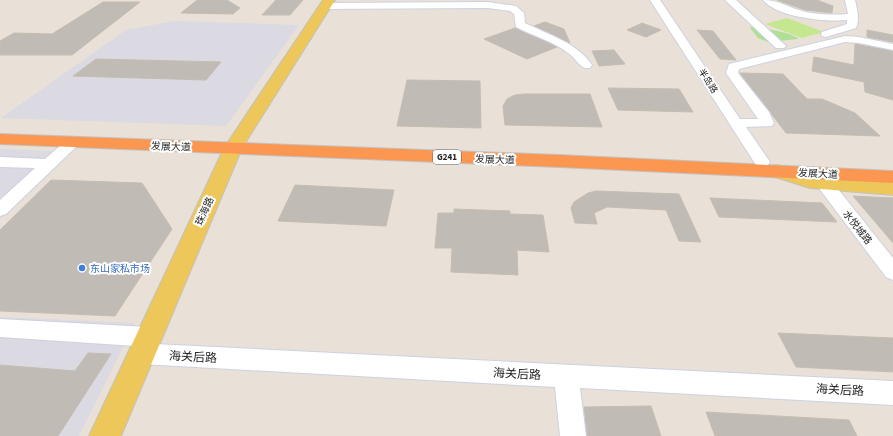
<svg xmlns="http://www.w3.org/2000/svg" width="893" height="436" viewBox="0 0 893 436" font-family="'Source Sans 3','Noto Sans SC',sans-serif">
  <rect width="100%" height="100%" fill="#e9e1d8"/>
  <path fill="#dbd9e1" d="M174,21L299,25L226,126L1,118L126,30Z
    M0,149L70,152L0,219Z
    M0,317L135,323L79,436H0Z"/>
  <path fill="#b0e094" d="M755,25C769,31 786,30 799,39L768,42L758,38L750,28L752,26Z"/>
  <path fill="#c4e790" d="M787,18L824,32L802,38L765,24Z"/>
  <path fill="#c1bbb5" stroke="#c4bdb2" d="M197,0H227L240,8L233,14L181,13Z
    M276,0H303L290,15H262Z
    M777,0H817L833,6L832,13L805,10Z
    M103,2H140L72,55H0V41L14,33L52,34Z
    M545,22L564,29L570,43L534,26Z
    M642,23L661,30L646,37L627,30Z
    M515,28L549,43L557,47L527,59L484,39Z
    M697,30L713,31L736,60L720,59Z
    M867,30L893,35V42L867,37Z
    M855,44L893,51V100L865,92L864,82L812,71L814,57L854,65Z
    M614,50L625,64L599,66L592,51Z
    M96,59L221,62L206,80L73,76Z
    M740,73L783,74L807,99H822L855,113L880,136L786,133Z
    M407,80L480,81L481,128L397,126Z
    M608,88L679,89L693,112L618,110Z
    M525,94H590L602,127L505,125L503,106L507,99L515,95Z
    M51,180L142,183L172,229L115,316L0,311V230Z
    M295,185L394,190L386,226L278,221Z
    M596,191L679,194L701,242L679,241L666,210L607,207L594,213L597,224L575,223L571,208L574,202L588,193Z
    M853,196L893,198V243Z
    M710,198L822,203L837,222L719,217Z
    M454,209L510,211V214L543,215L549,252L517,250L518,275L451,272L452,248H435L438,213H454Z
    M778,333L893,338V372L796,367Z
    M88,353L111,354L58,436H0V365L75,371Z
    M651,406L661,436H587L584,407Z
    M706,412L849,420L857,436H715Z"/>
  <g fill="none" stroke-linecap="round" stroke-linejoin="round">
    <g stroke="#cdd1e0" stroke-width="2">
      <path id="minor" d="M650,0H660L740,119H758L726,73L729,64L845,36L859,37L893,44V50L859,43L845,42L739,69L738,73L769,112L774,123L772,126L746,127L770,162L768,165L762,167L756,165L754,162Z
        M725,0H736L784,44L786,46L784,48H776Z
        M763,0C778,0 785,6 799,10C814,15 832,15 848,14L845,0H855C857,9 860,19 856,28L826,37L822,36L821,34L822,32L847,24V20C826,22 778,18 763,0Z
        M488,2L516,6L524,13L525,23C549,35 576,42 592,65L590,68C580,70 576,58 568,53C553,41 533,36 516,27L514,14L510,11L488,8L325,9L320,6L325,3Z
        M73,138L78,139L80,142L78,145L6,214L0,216V200L35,168L0,167V157L45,159L68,139Z
        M824,178L830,179L893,258V280L886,277L818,187L816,183L818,179Z
        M0,319L148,327L156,330L159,337L155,344L893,381V405L580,388L586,436H560L555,387L141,364L133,361L129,354L133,347L135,346L0,337Z"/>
    </g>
    <g stroke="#c2c2c2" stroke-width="2">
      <path id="major" d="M323,0H335L242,148L121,436H89L224,148Z
        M776,165L812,176L893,181V195L810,188L769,175L766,171L769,167Z"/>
    </g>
    <g stroke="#c2c2c2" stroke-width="2">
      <path id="highway" d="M0,134L559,155L893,171V183L559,167L0,144Z"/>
    </g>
    <use href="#minor" fill="#fff" fill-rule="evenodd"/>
    <use href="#major" fill="#edc759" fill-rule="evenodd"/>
    <use href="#highway" fill="#fb9751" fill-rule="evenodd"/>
  </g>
  <circle fill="#3f7fe0" stroke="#fff" stroke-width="1.5" cx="82" cy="268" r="4"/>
  <g text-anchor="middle" stroke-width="4" stroke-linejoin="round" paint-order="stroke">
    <g font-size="9" fill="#262626" stroke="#fff">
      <text transform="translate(708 81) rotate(57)" y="3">半岛路</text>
    </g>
    <rect fill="#fff" stroke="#676767" stroke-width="1" x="433" y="150" width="28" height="14" rx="3"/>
    <g font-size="9" font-weight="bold" fill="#262626">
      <text x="447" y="160">G241</text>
    </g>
    <g font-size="10" fill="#262626" stroke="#fff">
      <text transform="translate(171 146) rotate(2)" y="4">发展大道</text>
      <text transform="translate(495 159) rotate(2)" y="4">发展大道</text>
      <text transform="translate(818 173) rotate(3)" y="4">发展大道</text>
      <text transform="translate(204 211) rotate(-66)" y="4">珠海路</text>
      <text transform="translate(858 227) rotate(52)" y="4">水悦城路</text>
    </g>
    <g font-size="10" fill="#366cbe" stroke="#fff" text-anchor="start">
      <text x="90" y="272">东山家私市场</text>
    </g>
    <g font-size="12" fill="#262626" stroke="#fff">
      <text transform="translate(193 357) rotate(3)" y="4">海关后路</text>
      <text transform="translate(517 374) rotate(3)" y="4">海关后路</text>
      <text transform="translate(840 390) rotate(3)" y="4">海关后路</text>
    </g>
  </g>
</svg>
